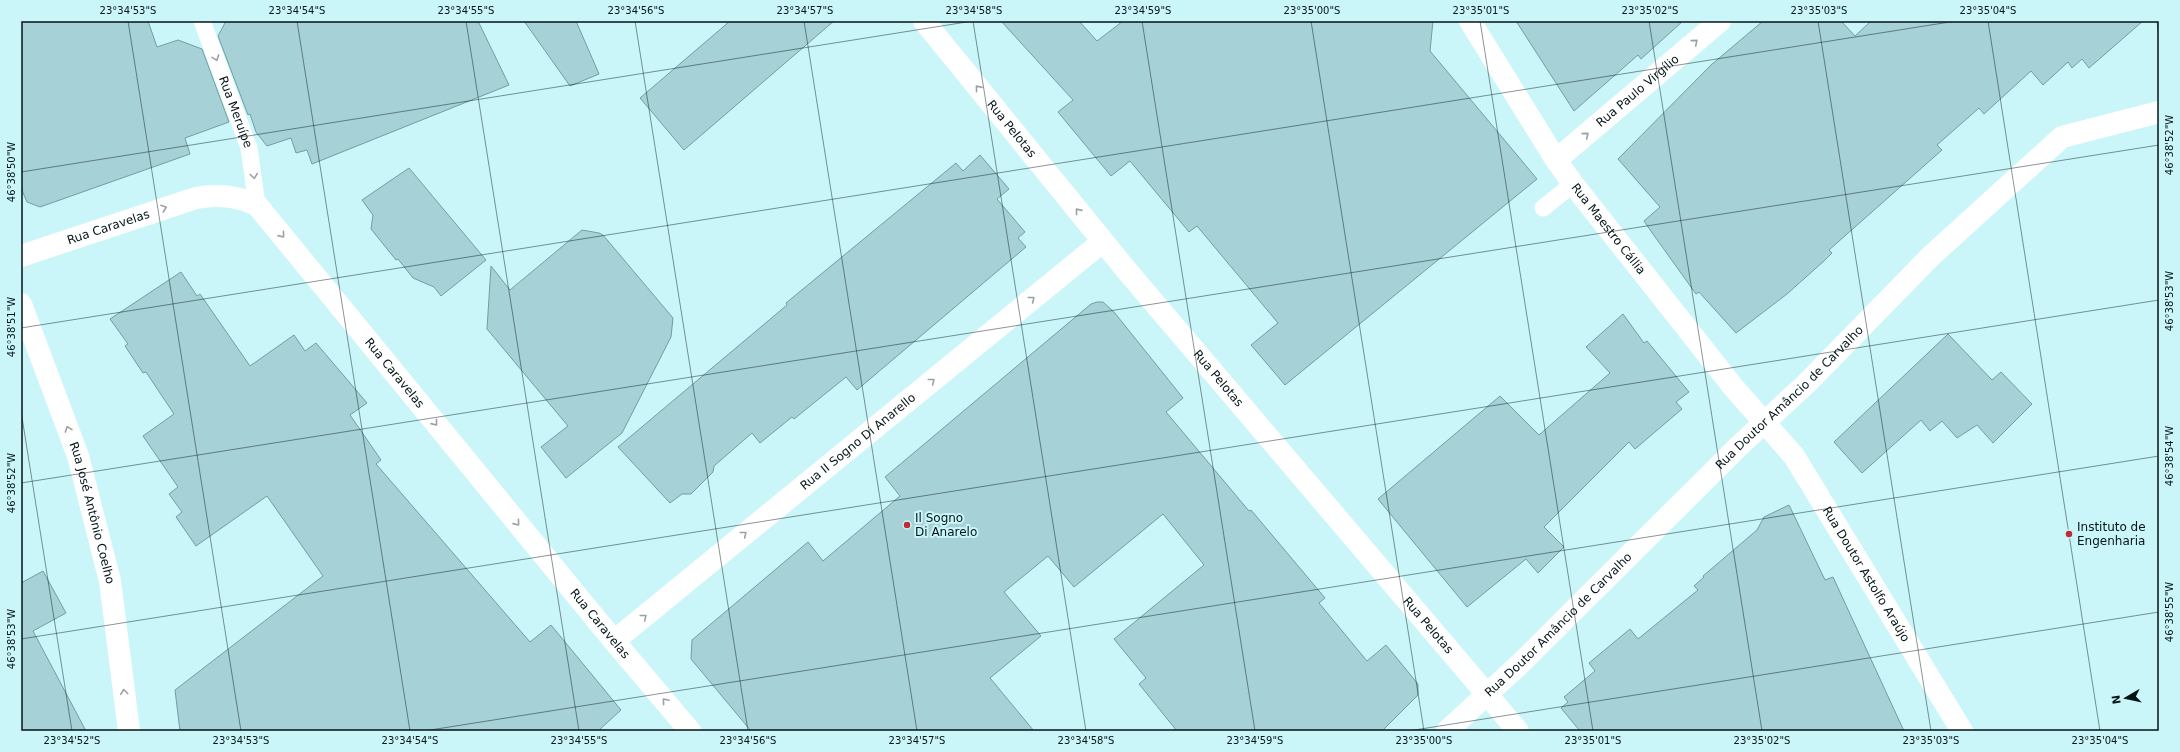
<svg xmlns="http://www.w3.org/2000/svg" width="2180" height="752" viewBox="0 0 2180 752" font-family="'DejaVu Sans',sans-serif">
  <rect width="100%" height="100%" fill="#caf6fa"/>
  <path fill="#a6d1d6" stroke="#739da1" d="M21,21H148L157,47L178,40L202,49L229,122L185,138L190,154L40,207L27,202L21,188Z
    M226,21H478L509,85L312,164L307,150L296,153L291,138L267,146L256,132L250,114L248,115L218,36Z
    M524,21H576L599,74L570,86Z
    M730,21H834L684,150L640,98Z
    M1001,21H1079L1097,41L1123,21H1433L1430,51L1537,179L1285,385L1251,345L1278,323L1197,226L1189,232L1130,161L1111,176L1058,112L1073,100Z
    M1516,21H1683L1641,59L1638,55L1574,111Z
    M1763,21H1841L1855,36L1871,21H2143L2089,68L2082,59L2072,68L2068,62L2043,85L2031,71L1984,114L1979,108L1937,145L1942,150L1829,250L1832,253L1824,261L1787,294L1736,333L1699,292L1696,294L1653,234L1644,221L1660,207L1618,159L1711,65Z
    M980,155L1009,189L997,199L1025,232L1018,238L1026,247L857,390L846,377L794,419L792,417L760,443L752,433L714,466L713,472L691,494H682L670,503L618,447L787,305L786,303L956,163L963,171Z
    M409,168L486,260L441,296L434,287L413,278L398,259L396,260L371,229L373,215L362,200Z
    M582,230L599,233L603,235L673,318L671,337L622,433L566,478L541,447L568,426L487,329L491,266L510,290Z
    M181,272L197,296L200,294L250,366L294,335L305,351L316,343L367,403L350,415L381,460L376,464L530,642L551,625L621,710L598,731H180L175,690L323,576L267,496L196,546L176,517L182,512L169,494L178,487L143,436L174,414L146,372L143,373L125,346L128,344L110,319Z
    M1097,302H1103L1114,312L1183,398L1166,412L1249,511L1251,510L1325,598L1319,603L1367,661L1386,645L1418,684V695L1382,731H1177L1139,684L1146,678L1114,639L1204,565L1163,514L1074,587L1048,556L1004,592L1041,636L990,678L1034,731H751L691,659L692,640L808,542L823,561L900,496L885,477L1091,304Z
    M1623,314L1644,343L1647,341L1689,392L1676,402L1682,409L1635,449L1629,442L1544,527L1564,547L1538,573L1526,559L1467,607L1378,499L1500,396L1539,435L1610,373L1586,347Z
    M1948,334L1992,380L2001,372L2032,404L1993,443L1977,425L1957,438L1942,421L1930,431L1921,420L1862,473L1834,442Z
    M1789,505L1825,580L1833,577L1904,731H1580L1561,708L1568,702L1564,697L1595,671L1589,663L1630,629L1638,639L1698,590L1694,586L1704,577L1703,576L1757,530L1764,517Z
    M43,571L66,613L33,631L86,731H21V583Z"/>
  <g fill="none" stroke-linecap="round" stroke-linejoin="round">
    <g stroke="#fff" stroke-width="17">
      <path id="s1" d="M202,21L249,148L257,205"/>
      <path d="M1543,208L1573,184"/>
    </g>
    <g stroke="#fff" stroke-width="22">
      <path id="s2" d="M924,21L1128,272L1518,731"/>
      <path id="s3" d="M1470,21L1556,160L1573,184L1734,388L1794,456L1962,731"/>
      <path id="s4" d="M1556,160L1720,21"/>
      <path id="s5" d="M21,256L196,198C219,194 236,196 257,205L614,641L690,731"/>
      <path id="s6" d="M21,304L78,456L110,581L129,731"/>
      <path id="s7" d="M614,641L1102,242"/>
    </g>
    <path stroke="#fff" stroke-width="22" id="s8" d="M1447,731L1523,661L1739,446L1808,382L1930,257L2062,137L2159,112"/>
  </g>
  <defs><path id="oneway-chevron" d="M-2-3.5L2.5 0L-2 3.5" fill="none" stroke-width="1.6" stroke-linecap="round" stroke-linejoin="round"/></defs>
  <g stroke="#9ba1a2">
    <use href="#oneway-chevron" transform="translate(1695 42) rotate(-40)"/>
    <use href="#oneway-chevron" transform="translate(216 58) rotate(70)"/>
    <use href="#oneway-chevron" transform="translate(978 88) rotate(-129)"/>
    <use href="#oneway-chevron" transform="translate(1586 135) rotate(-40)"/>
    <use href="#oneway-chevron" transform="translate(254 176) rotate(82)"/>
    <use href="#oneway-chevron" transform="translate(164 208) rotate(-19)"/>
    <use href="#oneway-chevron" transform="translate(1078 211) rotate(-129)"/>
    <use href="#oneway-chevron" transform="translate(282 235) rotate(51)"/>
    <use href="#oneway-chevron" transform="translate(1032 299) rotate(-39)"/>
    <use href="#oneway-chevron" transform="translate(932 381) rotate(-39)"/>
    <use href="#oneway-chevron" transform="translate(435 423) rotate(51)"/>
    <use href="#oneway-chevron" transform="translate(68 429) rotate(-110)"/>
    <use href="#oneway-chevron" transform="translate(517 523) rotate(51)"/>
    <use href="#oneway-chevron" transform="translate(744 534) rotate(-39)"/>
    <use href="#oneway-chevron" transform="translate(644 617) rotate(-39)"/>
    <use href="#oneway-chevron" transform="translate(124 692) rotate(-97)"/>
    <use href="#oneway-chevron" transform="translate(665 701) rotate(-130)"/>
  </g>
  <path fill="none" stroke="#051517" stroke-width="1" stroke-opacity="0.45" d="M128,21L241,731M297,21L410,731M466,21L579,731M635,21L748,731M804,21L917,731M973,21L1086,731M1142,21L1255,731M1311,21L1424,731M1480,21L1593,731M1649,21L1762,731M1818,21L1931,731M1988,21L2100,731M2157,21L2159,37M21,172L973,21M21,328L1956,21M21,411L72,731M21,483L2159,145M21,639L2159,300M424,731L2159,456M1408,731L2159,612"/>
  <g fill="#bd2d33" stroke="#caf6fa" stroke-width="1.5">
    <circle cx="907" cy="525" r="4"/>
    <circle cx="2069" cy="534" r="4"/>
  </g>
  <g text-anchor="middle" stroke-width="4" stroke-linejoin="round" paint-order="stroke">
    <g font-size="12" fill="#051517" stroke="#caf6fa">
      <text dy="4" stroke="none"><textPath href="#s4" startOffset="107">Rua Paulo Virgílio</textPath></text>
      <text dy="4" stroke="none"><textPath href="#s1" startOffset="97">Rua Meruípe</textPath></text>
      <text dy="4" stroke="none"><textPath href="#s2" startOffset="139">Rua Pelotas</textPath></text>
      <text dy="4" stroke="none"><textPath href="#s5" startOffset="92">Rua Caravelas</textPath></text>
      <text dy="4" stroke="none"><textPath href="#s3" startOffset="250">Rua Maestro Cállia</textPath></text>
      <text dy="4" stroke="none"><textPath href="#s5" startOffset="464">Rua Caravelas</textPath></text>
      <text dy="4" stroke="none"><textPath href="#s2" startOffset="463">Rua Pelotas</textPath></text>
      <text dy="4" stroke="none"><textPath href="#s8" startOffset="478">Rua Doutor Amâncio de Carvalho</textPath></text>
      <text dy="4" stroke="none"><textPath href="#s7" startOffset="315">Rua II Sogno Di Anarello</textPath></text>
      <text dy="4" stroke="none"><textPath href="#s6" startOffset="221">Rua José Antônio Coelho</textPath></text>
      <text dy="4" stroke="none"><textPath href="#s3" startOffset="682">Rua Doutor Astolfo Araújo</textPath></text>
      <text dy="4" stroke="none"><textPath href="#s5" startOffset="788">Rua Caravelas</textPath></text>
      <text dy="4" stroke="none"><textPath href="#s2" startOffset="787">Rua Pelotas</textPath></text>
      <text dy="4" stroke="none"><textPath href="#s8" startOffset="154">Rua Doutor Amâncio de Carvalho</textPath></text>
    </g>
    <g font-size="12" fill="#051517" stroke="#caf6fa" text-anchor="start">
      <text x="915" y="522">Il Sogno<tspan x="915" dy="14">Di Anarelo</tspan></text>
      <text x="2077" y="531">Instituto de<tspan x="2077" dy="14">Engenharia</tspan></text>
    </g>
  </g>
  <rect width="2180" height="752" fill="none" stroke="#caf6fa" stroke-width="44"/>
  <g transform="translate(2126 698) rotate(261)" stroke="#caf6fa" stroke-width="3" paint-order="stroke">
  <path d="M0-3L7 15L0 10L-7 15Z" fill="#051517"/>
  <text y="-6" font-size="11" font-weight="bold" text-anchor="middle" fill="#051517">N</text>
  </g>
  <rect x="22" y="22" width="2136" height="708" fill="none" stroke="#051517" stroke-width="1.5"/>
  <g font-size="10" text-anchor="middle" fill="#051517">
    <text x="128" y="14">23°34'53"S</text>
    <text x="297" y="14">23°34'54"S</text>
    <text x="466" y="14">23°34'55"S</text>
    <text x="636" y="14">23°34'56"S</text>
    <text x="805" y="14">23°34'57"S</text>
    <text x="974" y="14">23°34'58"S</text>
    <text x="1143" y="14">23°34'59"S</text>
    <text x="1312" y="14">23°35'00"S</text>
    <text x="1481" y="14">23°35'01"S</text>
    <text x="1650" y="14">23°35'02"S</text>
    <text x="1819" y="14">23°35'03"S</text>
    <text x="1988" y="14">23°35'04"S</text>
    <text transform="translate(2169 145) rotate(-90)" y="4">46°38'52"W</text>
    <text transform="translate(11 172) rotate(-90)" y="4">46°38'50"W</text>
    <text transform="translate(2169 301) rotate(-90)" y="4">46°38'53"W</text>
    <text transform="translate(11 327) rotate(-90)" y="4">46°38'51"W</text>
    <text transform="translate(2169 456) rotate(-90)" y="4">46°38'54"W</text>
    <text transform="translate(11 483) rotate(-90)" y="4">46°38'52"W</text>
    <text transform="translate(2169 612) rotate(-90)" y="4">46°38'55"W</text>
    <text transform="translate(11 639) rotate(-90)" y="4">46°38'53"W</text>
    <text x="72" y="744">23°34'52"S</text>
    <text x="241" y="744">23°34'53"S</text>
    <text x="410" y="744">23°34'54"S</text>
    <text x="579" y="744">23°34'55"S</text>
    <text x="748" y="744">23°34'56"S</text>
    <text x="917" y="744">23°34'57"S</text>
    <text x="1086" y="744">23°34'58"S</text>
    <text x="1255" y="744">23°34'59"S</text>
    <text x="1424" y="744">23°35'00"S</text>
    <text x="1593" y="744">23°35'01"S</text>
    <text x="1762" y="744">23°35'02"S</text>
    <text x="1931" y="744">23°35'03"S</text>
    <text x="2100" y="744">23°35'04"S</text>
  </g>
</svg>
